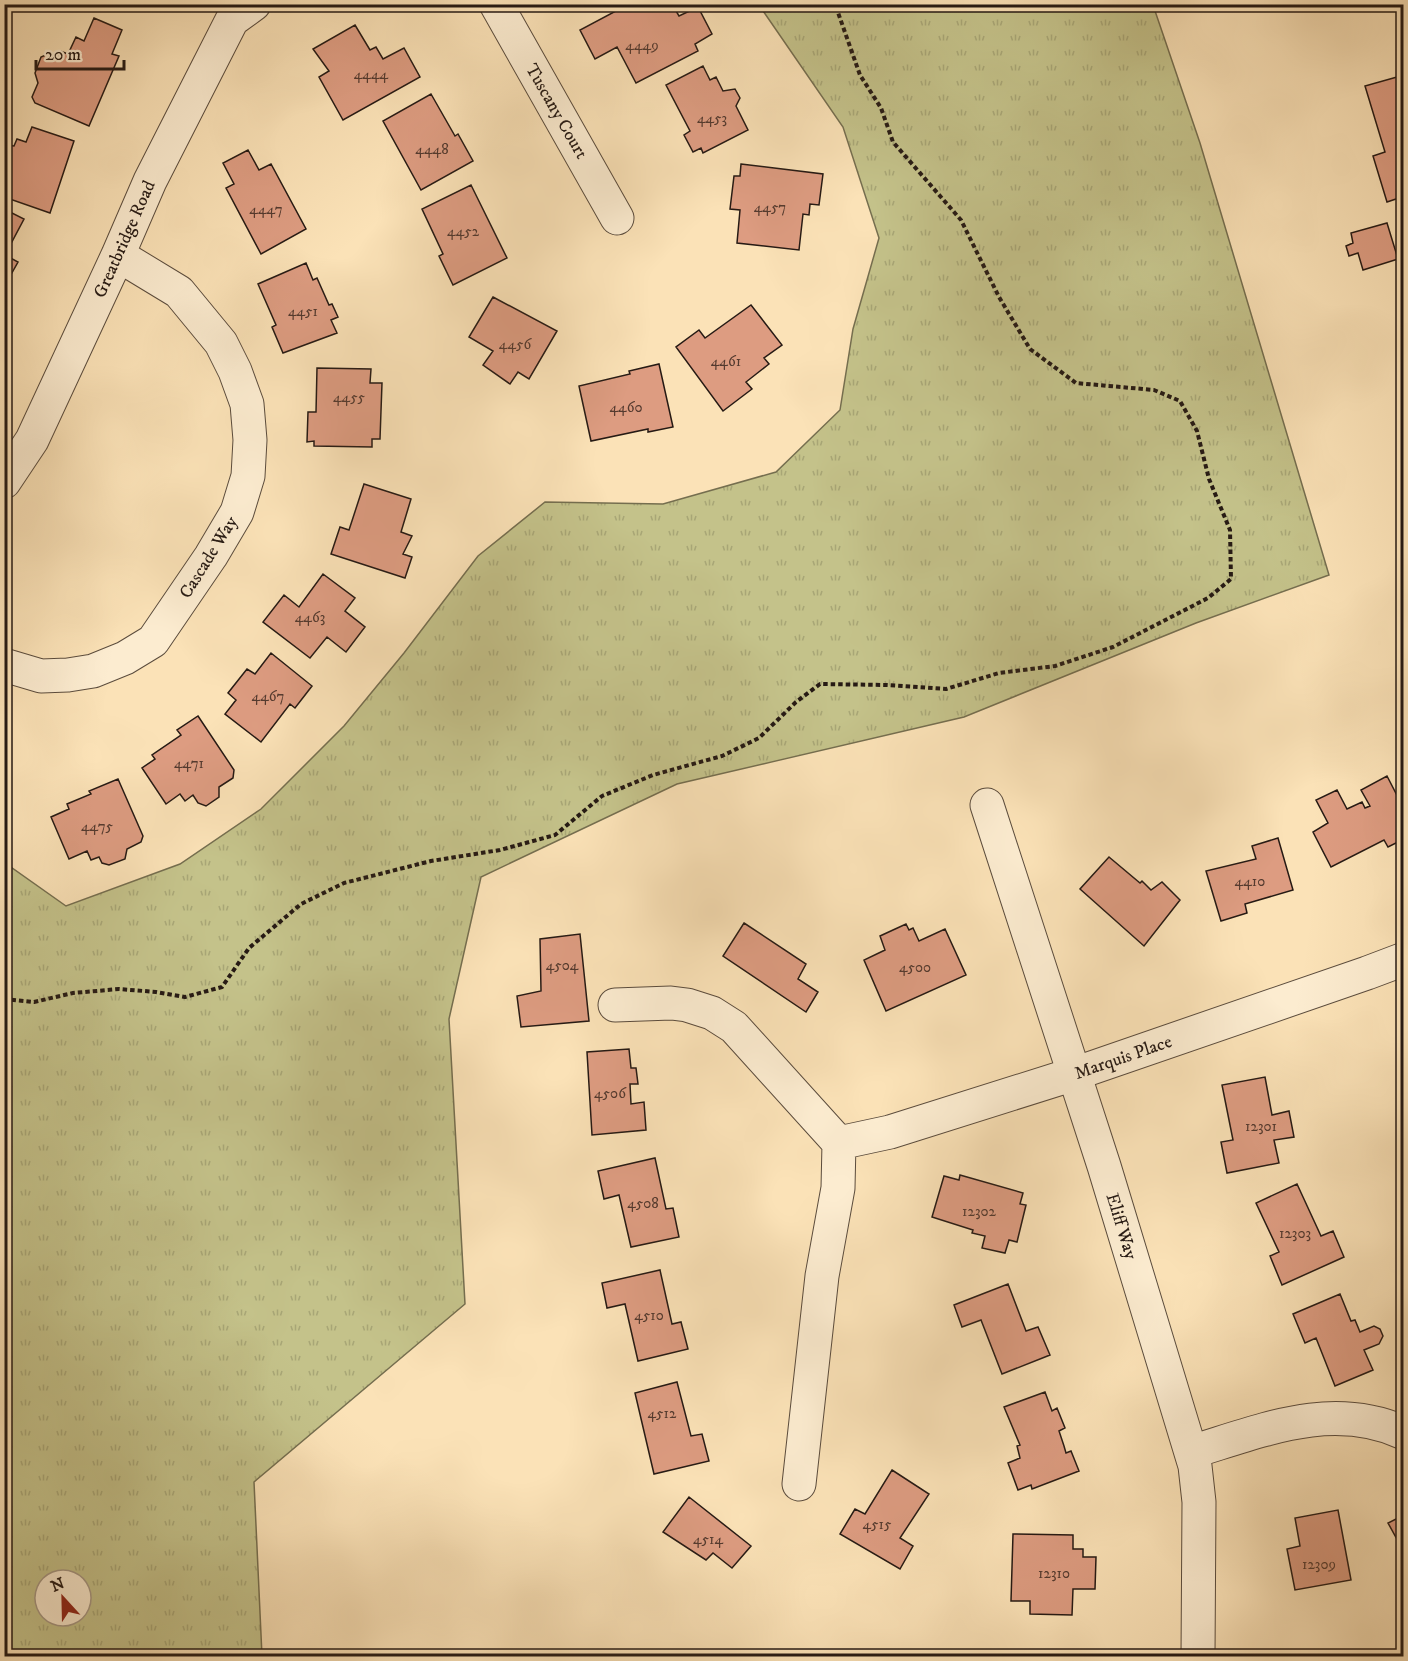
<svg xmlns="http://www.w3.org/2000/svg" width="1408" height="1661" viewBox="0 0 1408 1661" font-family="'IM FELL DW Pica',serif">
  <defs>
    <pattern id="grass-tufts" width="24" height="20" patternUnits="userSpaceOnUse" patternTransform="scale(1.5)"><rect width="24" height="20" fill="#c4c28a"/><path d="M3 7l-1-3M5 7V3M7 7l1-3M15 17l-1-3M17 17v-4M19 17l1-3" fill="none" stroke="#a8a676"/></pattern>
  </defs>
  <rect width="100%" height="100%" fill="#fbe2b7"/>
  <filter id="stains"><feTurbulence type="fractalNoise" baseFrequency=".00333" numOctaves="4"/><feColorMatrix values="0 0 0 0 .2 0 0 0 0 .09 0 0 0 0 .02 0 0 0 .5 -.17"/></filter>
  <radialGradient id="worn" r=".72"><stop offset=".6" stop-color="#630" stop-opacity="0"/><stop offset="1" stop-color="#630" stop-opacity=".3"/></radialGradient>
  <path fill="url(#grass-tufts)" stroke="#756e4f" stroke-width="1.5" fill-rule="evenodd" d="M759,5H1153L1200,143L1329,575L1196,623L964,717L677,784L481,877L449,1019L465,1304L254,1482L262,1656H5V863L66,906L180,864L261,809L344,726L404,653L478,556L545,502L663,504L776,472L840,410L853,329L879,238L843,127ZM45,1580H81V1616H45Z"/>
  <path fill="#dd9c81" stroke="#261a14" stroke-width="1.5" d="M629,4H658L660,8L667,4H672L679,16L698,7L712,34L695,44L698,51L636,83L617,47L595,59L580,30Z
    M94,18L122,30L112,54L119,56L89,126L35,103L32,97L38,83L35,73L41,57L48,54L57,57L60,51L68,54L76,37L84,41Z
    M355,25L370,50L376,47L383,59L404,48L420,77L343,120L319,77L329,71L313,49Z
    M703,66L710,80L716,77L723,91L735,89L740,98L736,106L748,130L703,153L701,148L693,152L684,135L690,131L666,85Z
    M1404,75V210H1403L1399,198L1387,202L1373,156L1385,152L1365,86Z
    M431,94L455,136L458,134L473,161L421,190L383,121Z
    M32,127L74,141L50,213L4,197V145L14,146L17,139L26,142Z
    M248,150L259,170L271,164L306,229L261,254L226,188L234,184L223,163Z
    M741,164L823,174L819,205L810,204L809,215L803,214L799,250L737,243L740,210L730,209L734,176H740Z
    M471,185L507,258L453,285L439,256L443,254L422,209Z
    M4,209L24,219L5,255L18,262L4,287Z
    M1387,223L1398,259L1363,270L1358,253L1349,256L1346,246L1353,243L1351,233Z
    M306,263L313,280L317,278L329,305L332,304L338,317L331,320L337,333L283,353L272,327L276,325L258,284Z
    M493,297L557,331L529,379L518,372L510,384L483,365L493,351L469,337Z
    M751,305L782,345L764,358L769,364L746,382L752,389L723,411L676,347L699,330L705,338Z
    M659,364L673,427L648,432V429L591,441L579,386L630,374L629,371Z
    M317,368L371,369L370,383H382L380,439H372V447L314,446V441L307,442L308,412H316Z
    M364,484L411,499L401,532L412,536L403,554L412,557L405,578L331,554L340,527L349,530Z
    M323,574L355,598L345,611L365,627L346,652L327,637L310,658L263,622L284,595L299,607Z
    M271,653L312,686L295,708L290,704L261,742L225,714L236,700L228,693L247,669L255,674Z
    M198,716L234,770L233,778L219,787V797L206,806L198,803L193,795L185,801L180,794L166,804L142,768L155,759L152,755L181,735L177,730Z
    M1387,776L1404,809V839L1388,847L1384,840L1331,867L1313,832L1328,823L1316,800L1337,790L1347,809L1362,802L1365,808L1370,806L1361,790Z
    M118,779L143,836L141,842L127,849L125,859L109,865L102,863L99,857L91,860L87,851L69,859L51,817L69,809L67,804L91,794L89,791Z
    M1278,838L1293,890L1245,904L1247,913L1221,921L1206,871L1256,859L1252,846Z
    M1109,857L1140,883L1142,881L1151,890L1162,882L1180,900L1144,946L1080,889Z
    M744,923L806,964L798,979L818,992L806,1012L723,956Z
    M906,924L909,930L913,928L919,941L945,929L966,975L886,1011L864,960L885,950L880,936Z
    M580,934L589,1021L521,1027L517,996L541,991L540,939Z
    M629,1049L631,1068H636L638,1084H630L631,1104L644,1102L646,1130L592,1135L587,1052Z
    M1265,1077L1272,1115L1289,1111L1294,1137L1274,1140L1279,1163L1227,1173L1221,1142L1233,1140L1222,1085Z
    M655,1158L666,1209L673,1208L679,1237L631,1247L619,1195L604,1199L598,1171Z
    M960,1175L1023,1193L1020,1204L1026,1205L1017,1242L1009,1240L1005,1253L982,1248L985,1236L972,1233L973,1230L932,1217L944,1176L959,1180Z
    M1297,1184L1321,1236L1333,1231L1344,1257L1282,1285L1270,1256L1279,1252L1256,1203Z
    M660,1270L672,1324L681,1322L688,1349L638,1361L625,1304L607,1308L602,1283Z
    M1008,1284L1026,1331L1038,1327L1050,1355L1002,1374L981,1320L962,1327L954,1305Z
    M1340,1294L1351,1321L1355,1320L1360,1332L1374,1326L1380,1329L1383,1336L1379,1344L1364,1350L1373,1370L1335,1386L1316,1338L1305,1343L1293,1314Z
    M677,1382L691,1436L702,1434L709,1461L654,1474L635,1393Z
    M1045,1392L1052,1411L1057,1408L1065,1428L1059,1431L1064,1446L1066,1453L1071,1451L1079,1471L1032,1489L1031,1485L1018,1490L1008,1463L1020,1458L1017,1446L1020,1445L1004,1407Z
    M892,1470L929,1494L900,1538L913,1546L900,1569L840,1534L855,1509L865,1514Z
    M689,1497L751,1546L732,1568L713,1553L706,1560L663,1532Z
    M1338,1510L1351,1580L1295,1590L1287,1549L1300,1546L1295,1518Z
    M1404,1515V1552L1388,1523Z
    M1013,1534L1073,1535V1549H1083V1557H1096L1095,1589H1073L1072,1615L1030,1614V1601H1011Z"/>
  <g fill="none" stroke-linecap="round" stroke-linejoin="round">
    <g stroke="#5b4c3d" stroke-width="35">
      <path id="minor" d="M496,4L617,218
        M4,482L32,440L118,255L150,181L232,20L254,4
        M4,665L41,676L68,675L93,671L125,658L153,641L211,556L237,512L248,476L250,440L247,404L235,371L221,343L179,292L118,255
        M987,805L1104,1166L1195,1466L1199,1502L1198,1656
        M615,1005L671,1003L687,1005L712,1013L734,1027L839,1143L838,1188L822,1276L799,1484
        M839,1143L890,1132L1074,1074L1367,973L1404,959
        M1191,1452C1261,1431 1332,1400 1404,1433"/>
    </g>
    <path stroke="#261a14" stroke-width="4" stroke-dasharray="4.5 3" stroke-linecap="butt" d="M4,999L34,1002L73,993L119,989L156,992L185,997L222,987L249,948L301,904L344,883L431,861L500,850L555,835L602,796L653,775L722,756L759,738L796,702L820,684L886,685L946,689L999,673L1055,666L1113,647L1208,598L1231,579L1230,530L1209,479L1197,431L1180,401L1154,390L1076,383L1030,349L999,297L961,220L893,142L881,108L860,75L835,4"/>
    <use href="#minor" stroke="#fcecd0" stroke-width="33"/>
  </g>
  <g text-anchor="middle" stroke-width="5" stroke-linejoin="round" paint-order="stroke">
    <g font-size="15" fill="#543a2f">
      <text x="642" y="50">4449</text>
      <text x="371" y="79">4444</text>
      <text x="712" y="123">4453</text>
      <text x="432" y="154">4448</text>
      <text x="770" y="212">4457</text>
      <text x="266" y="214">4447</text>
      <text x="463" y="236">4452</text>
      <text x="303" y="316">4451</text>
      <text x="515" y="349">4456</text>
      <text x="726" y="366">4461</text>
      <text x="349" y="402">4455</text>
      <text x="626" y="412">4460</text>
      <text x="310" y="622">4463</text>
      <text x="268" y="701">4467</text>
      <text x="189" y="768">4471</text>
      <text x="97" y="831">4475</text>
      <text x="1250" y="886">4410</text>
      <text x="562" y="970">4504</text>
      <text x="915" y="972">4500</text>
      <text x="610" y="1098">4506</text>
      <text x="1261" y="1131">12301</text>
      <text x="643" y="1208">4508</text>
      <text x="979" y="1216">12302</text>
      <text x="1295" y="1238">12303</text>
      <text x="649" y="1320">4510</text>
      <text x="662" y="1418">4512</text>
      <text x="877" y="1529">4515</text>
      <text x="708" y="1544">4514</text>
      <text x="1319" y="1569">12309</text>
      <text x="1054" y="1578">12310</text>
    </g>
    <g font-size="18" fill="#261a14" stroke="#fcecd0">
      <text transform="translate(557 111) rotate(60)" y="6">Tuscany Court</text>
      <text transform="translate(124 239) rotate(-66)" y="6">Greatbridge Road</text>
      <text transform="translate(208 557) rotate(-58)" y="6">Cascade Way</text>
      <text transform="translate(1123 1057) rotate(-19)" y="6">Marquis Place</text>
      <text transform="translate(1122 1226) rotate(73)" y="6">Eliff Way</text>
    </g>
  </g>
  <rect width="1408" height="1661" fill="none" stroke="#fbe2b7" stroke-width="24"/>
  <rect x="6" y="6" width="1396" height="1649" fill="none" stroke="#261a14" stroke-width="3"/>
  <rect x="12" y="12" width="1384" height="1637" fill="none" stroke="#261a14" stroke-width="1.5"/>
  <g transform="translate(63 1598) rotate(338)"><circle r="28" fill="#fcecd0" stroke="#a69885" stroke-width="1.5"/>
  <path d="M0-4.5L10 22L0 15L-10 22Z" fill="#8f2418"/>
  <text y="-9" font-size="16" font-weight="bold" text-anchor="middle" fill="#261a14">N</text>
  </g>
  <path d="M36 60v9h88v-9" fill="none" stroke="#261a14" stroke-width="3"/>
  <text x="45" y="60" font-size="18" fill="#261a14" stroke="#fcecd0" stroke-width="4.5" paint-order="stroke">20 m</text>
  <rect width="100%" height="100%" filter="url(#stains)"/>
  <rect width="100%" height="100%" fill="url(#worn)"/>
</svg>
